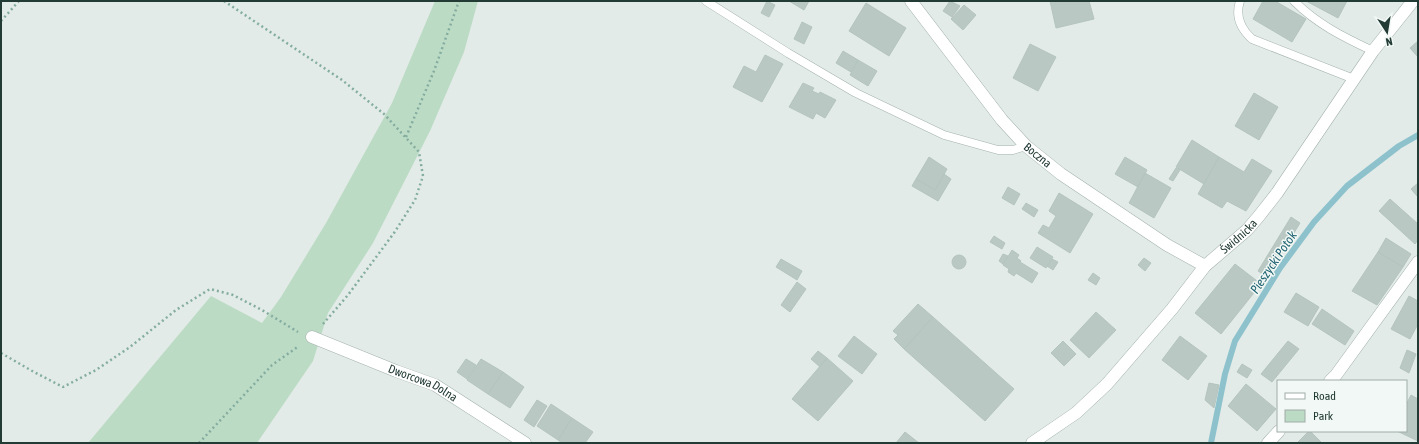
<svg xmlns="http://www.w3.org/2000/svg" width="1419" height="444" viewBox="0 0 1419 444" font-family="'Asap Condensed',sans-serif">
  <rect width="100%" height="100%" fill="#e2ebe7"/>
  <path fill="#bcdbc5" d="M435,1H478L464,52L430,131L373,243L328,313L313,361L257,443H88L211,296L262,323L281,297L326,223L392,103Z"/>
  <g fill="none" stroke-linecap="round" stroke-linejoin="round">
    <path stroke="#8dc2cd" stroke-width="6" d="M1211,443L1225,374L1235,341L1280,268L1314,222L1347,186L1399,146L1418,135"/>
  </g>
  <path fill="#bac8c3" stroke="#b4c4be" d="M767,1L775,5L769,17L761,13Z
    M789,1H809L804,10Z
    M950,1L960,6L952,17L943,11Z
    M1050,1H1089L1094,19L1056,28Z
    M1263,1H1275L1306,19L1292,42L1253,19Z
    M1306,1H1347L1338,18Z
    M866,3L906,28L889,56L849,31Z
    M964,5L976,15L963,30L951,19Z
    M802,22L812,27L804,44L794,39Z
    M1418,41V57L1410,48Z
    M1030,44L1056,57L1038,91L1013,78Z
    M843,51L858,60L851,72L836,63Z
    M765,55L783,64L762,102L733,87L744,66L756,72Z
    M858,60L877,71L868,86L850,75Z
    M803,83L814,88L812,91L819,94L820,92L836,100L825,118L816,113L813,119L789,107Z
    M1254,93L1278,107L1259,140L1235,126Z
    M1192,140L1219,157L1204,184L1176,167Z
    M929,157L947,169L935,190L916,179Z
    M1125,157L1147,170L1138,187L1115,174Z
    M1219,157L1244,172L1252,159L1272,171L1246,211L1227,201L1222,208L1198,194Z
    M1176,168L1180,170L1173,181L1169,179Z
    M1145,173L1171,188L1154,218L1129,203Z
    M944,174L951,179L938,201L912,186L916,179L935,190Z
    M1418,183V197L1411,189Z
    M1008,187L1020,194L1014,205L1002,198Z
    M1059,193L1093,214L1070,253L1038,233L1043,225L1049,228L1056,216L1049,211Z
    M1390,199L1418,224V240L1415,244L1379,211Z
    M1026,203L1038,210L1034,217L1022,209Z
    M1291,217L1300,223L1267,277L1258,271Z
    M994,236L1005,243L1002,249L990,242Z
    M1386,238L1411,254L1403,267L1378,252Z
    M1037,247L1053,257L1046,268L1030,258Z
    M1012,250L1019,255L1017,258L1021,261L1020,262L1038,273L1032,283L1016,273L1014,276L1008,272L1009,269L1003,265Z
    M1378,252L1403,267L1377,305L1352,291Z
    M1003,254L1008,256L1003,264L999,261Z
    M952 262a7 7 0 1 1 14 0a7 7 0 1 1-14 0Z
    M1144,258L1151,263L1145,271L1138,265Z
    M781,259L802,271L797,280L776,267Z
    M1052,259L1058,262L1053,270L1047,266Z
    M1235,264L1261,284L1221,334L1195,313Z
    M1093,273L1100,278L1096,285L1088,280Z
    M797,282L806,289L790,312L781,305Z
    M1296,293L1319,307L1308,326L1284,312Z
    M1409,296L1418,301V324L1410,339L1391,329Z
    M918,304L933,317L904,349L894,339L898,335L893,331Z
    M1322,309L1354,331L1345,345L1312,324Z
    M1096,312L1116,330L1089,358L1070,340Z
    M933,317L1014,389L985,421L904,349Z
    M854,336L877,354L862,374L838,356Z
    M1180,336L1207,356L1188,380L1162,360Z
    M1063,341L1076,354L1064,366L1051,353Z
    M1288,341L1299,349L1272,382L1261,374Z
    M1407,350L1416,354L1409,373L1400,368Z
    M818,351L827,358L820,367L811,359Z
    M827,358L853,381L818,421L792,399Z
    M466,359L476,365L467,379L457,372Z
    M481,359L503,372L488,394L467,380Z
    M1242,364L1252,370L1247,378L1237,372Z
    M503,372L524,387L510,408L488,394Z
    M1209,383L1219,385L1214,408L1205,400Z
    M1246,384L1276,409L1257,431L1228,406Z
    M1411,395L1418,399V441L1397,431H1406V405Z
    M537,400L547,406L534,427L524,420Z
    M551,404L572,418L558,440L537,426Z
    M572,418L593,432L585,443H562L558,440Z
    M1309,431H1310L1322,443H1297Z
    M905,432L919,443H896Z"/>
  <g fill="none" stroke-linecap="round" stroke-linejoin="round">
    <g stroke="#a5b3ae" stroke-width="9">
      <path id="service" d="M706,1L788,53L856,93L944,135L998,150H1013L1026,146
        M1240,1C1235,16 1241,29 1252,39L1354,79
        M1294,1C1317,24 1343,37 1373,51"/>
    </g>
    <g stroke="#a5b3ae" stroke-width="13">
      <g id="minor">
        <path id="s1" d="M312,337L396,371L435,385L525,443"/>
        <path d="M1330,381L1336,375L1418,262"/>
        <path d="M1032,443L1076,413L1107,384L1172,309L1205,266"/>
        <path d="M1268,443L1279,431"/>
      </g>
    </g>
    <g stroke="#a5b3ae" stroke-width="13">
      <g id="tertiary">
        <path id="s2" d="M911,1L1002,120L1026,146L1061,174L1167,245L1205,266L1247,230L1259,216L1277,193L1373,51L1413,1"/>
      </g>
    </g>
    <path stroke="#84ada0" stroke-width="2.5" stroke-dasharray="2 3" stroke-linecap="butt" d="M224,1L342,80L384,114L419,152L423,176L415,200L394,233L348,295L323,324
      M1,21L19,1
      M406,137L434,71L459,1
      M1,353L34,372L63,387L96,370L130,347L176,310L210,289L233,295L262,310L298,332
      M199,443L272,365L299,346"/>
    <use href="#service" stroke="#fff" stroke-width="8"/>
    <use href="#minor" stroke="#fff" stroke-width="12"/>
    <use href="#tertiary" stroke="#fff" stroke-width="12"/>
  </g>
  <g text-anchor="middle" stroke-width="3" stroke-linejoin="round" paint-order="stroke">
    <g font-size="12" fill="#233b35" stroke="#f2f8f5">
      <text dy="4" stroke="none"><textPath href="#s2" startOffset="200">Boczna</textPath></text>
      <text dy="4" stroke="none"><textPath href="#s2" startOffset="446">Świdnicka</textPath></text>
      <text dy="4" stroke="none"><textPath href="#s1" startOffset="120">Dworcowa Dolna</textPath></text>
    </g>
    <g font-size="13" font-style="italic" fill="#216473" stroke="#f2f8f5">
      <text transform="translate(1273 262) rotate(-56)" y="5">Pieszycki Potok</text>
    </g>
  </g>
  <rect width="1419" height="444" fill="none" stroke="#233b35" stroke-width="4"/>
  <rect x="1277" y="380" width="130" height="52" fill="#f2f8f5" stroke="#9faca8"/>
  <rect x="1285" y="393" width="20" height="6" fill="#ffffff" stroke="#9faca8"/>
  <text x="1313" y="400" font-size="12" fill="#233b35">Road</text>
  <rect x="1285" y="410" width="20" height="12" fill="#bcdbc5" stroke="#9faca8"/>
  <text x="1313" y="420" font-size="12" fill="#233b35">Park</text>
  <g transform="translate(1387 32) rotate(168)" stroke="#f2f8f5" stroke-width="3" paint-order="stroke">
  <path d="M0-3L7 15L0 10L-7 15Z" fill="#233b35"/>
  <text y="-6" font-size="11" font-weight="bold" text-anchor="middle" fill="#233b35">N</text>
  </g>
</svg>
